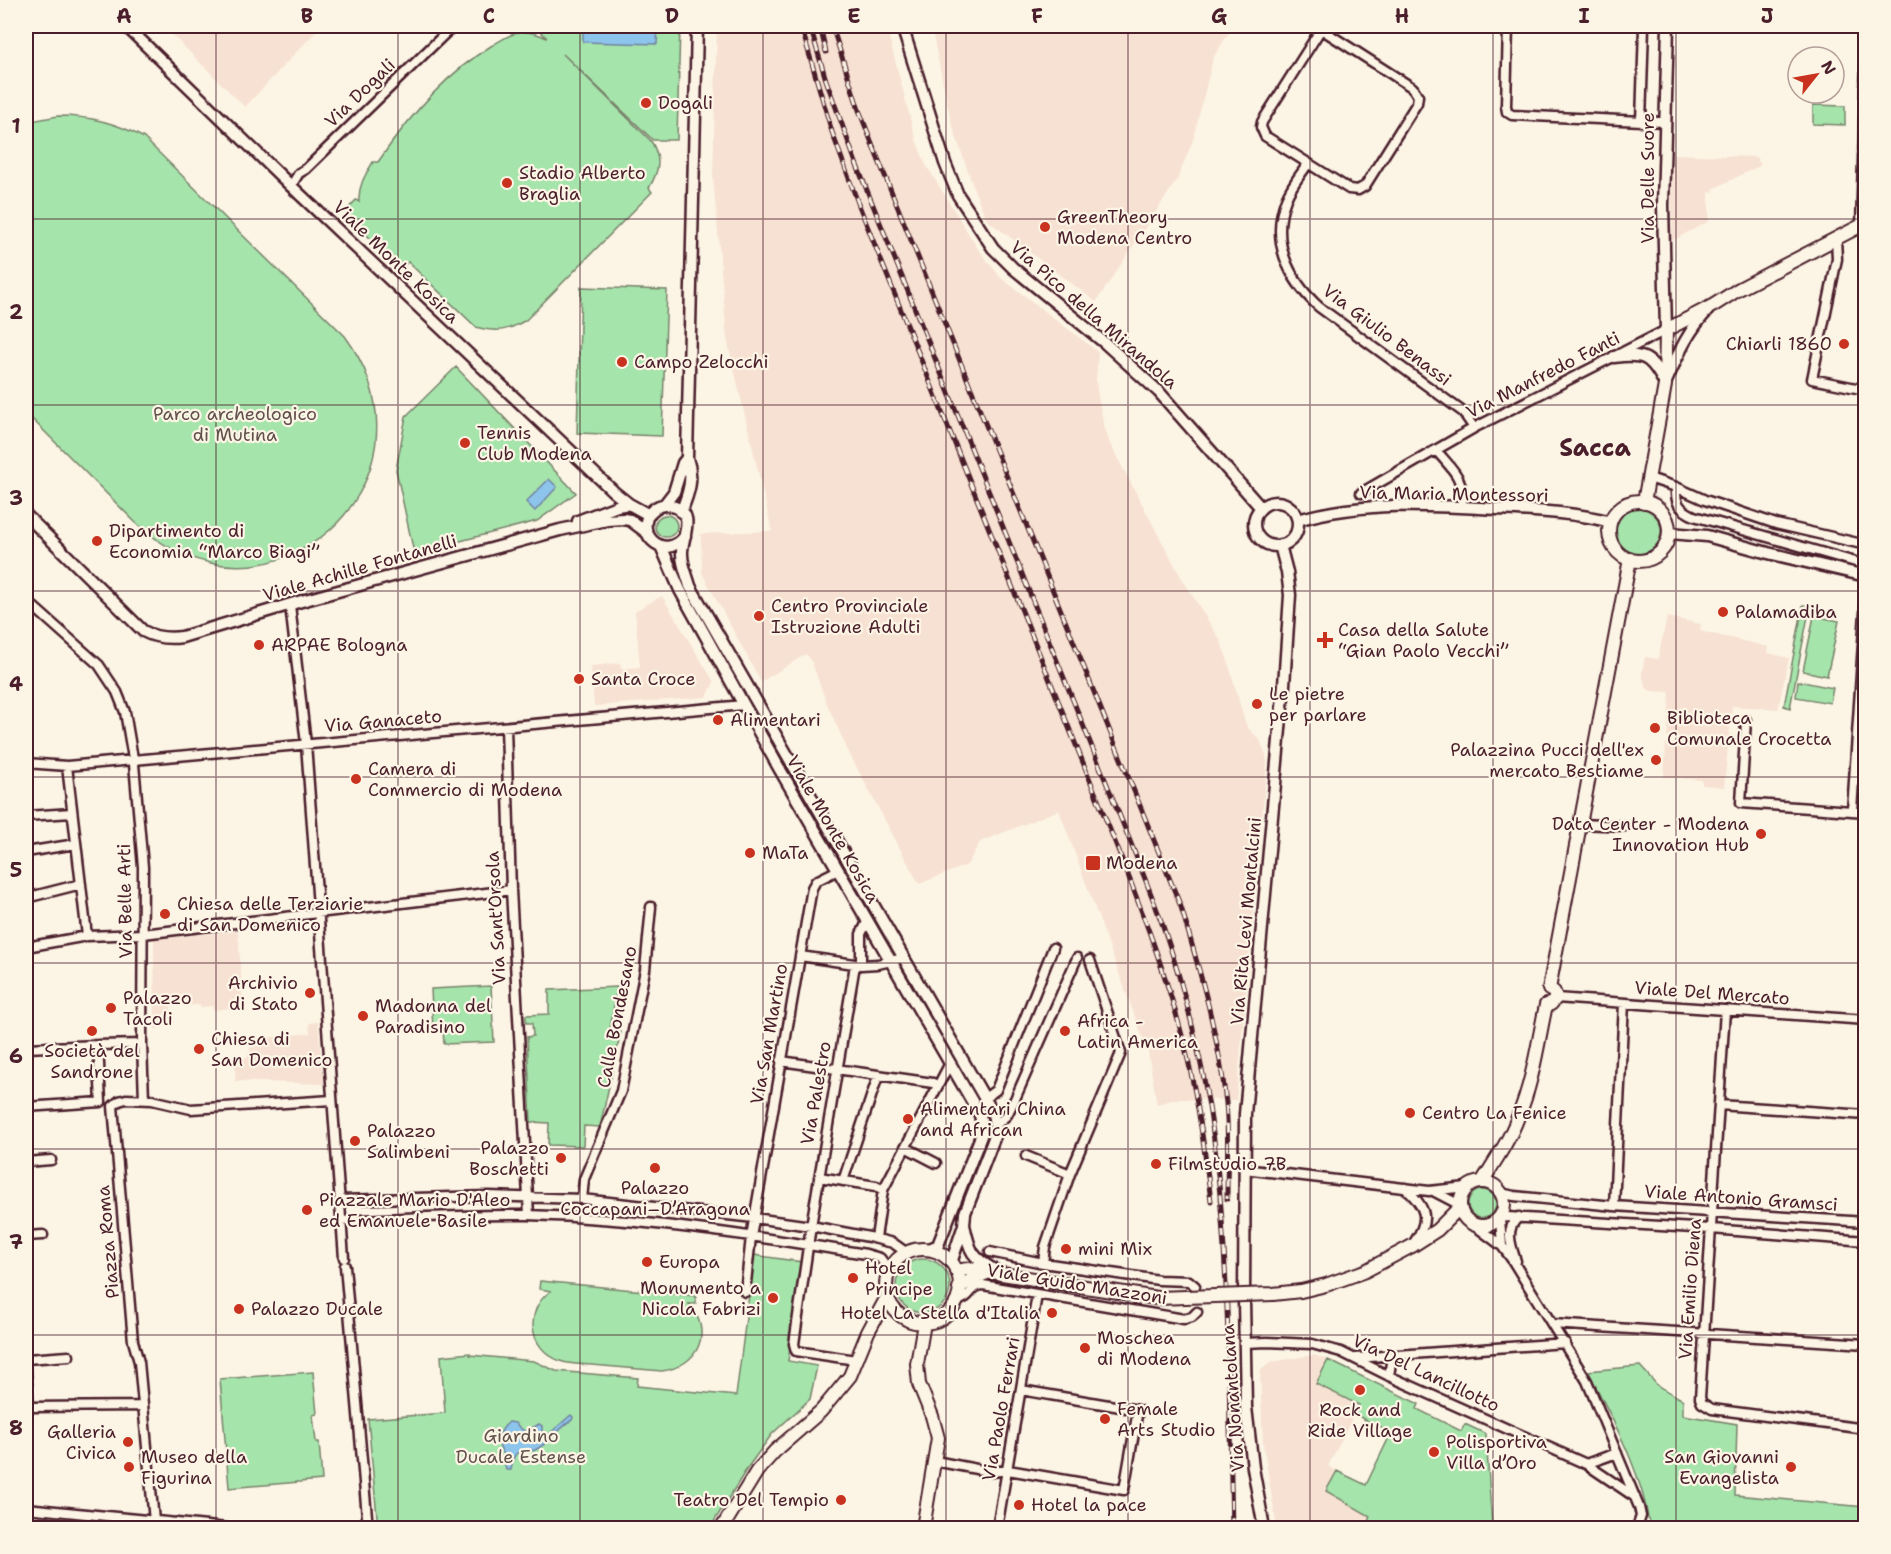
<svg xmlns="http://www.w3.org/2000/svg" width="1891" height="1554" viewBox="0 0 1891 1554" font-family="'Shantell Sans',sans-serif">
  <rect width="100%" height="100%" fill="#fcf5e5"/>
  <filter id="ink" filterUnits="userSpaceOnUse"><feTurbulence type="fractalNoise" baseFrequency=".0167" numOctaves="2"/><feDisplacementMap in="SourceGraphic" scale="12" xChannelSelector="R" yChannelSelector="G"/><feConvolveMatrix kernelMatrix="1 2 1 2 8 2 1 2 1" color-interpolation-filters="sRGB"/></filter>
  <g filter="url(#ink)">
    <path fill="#f7e1d2" d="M163,26H321L245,107Z
      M717,26H886L916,140L926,165L978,249L1001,278L1098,352L1096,381L1098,397L1104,425L1110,444L1181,577L1220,640L1227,658L1245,722L1248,728L1260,740L1266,755L1267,763L1236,1100L1175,1099L1157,1104L1148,1052L1059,810L980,842L967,865L919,884L848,751L827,704L811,660L806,654L761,682L702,573L701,534L772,531L727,339L713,176Z
      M931,26H1233L1213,58L1193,140L1177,180L1096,302L987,220L975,192L951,121Z
      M1672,154L1756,157L1761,165L1713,189L1715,192H1709V221L1672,241Z
      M662,596L714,682L707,697L594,706L591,666L620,663L621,669L640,667L635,611Z
      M1667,617L1701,624L1700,631L1769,647L1768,653L1789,658L1778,709L1732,706L1724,787L1702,785V780L1664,777L1666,743L1677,744V737L1669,736L1667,737L1670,692L1651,691L1646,688L1642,674L1645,657L1658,659Z
      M238,931L243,1007L213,1010V1006L200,1007V1005L171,1006V1013H164V1028L155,1029L154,939Z
      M318,1022L324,1084L235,1081L236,1060L247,1057L250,1051V1047L246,1040L310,1033L309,1023Z
      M1313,1355L1328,1360L1316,1384L1359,1405L1328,1466L1337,1471L1326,1491L1370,1516L1366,1528H1277L1263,1443L1260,1371L1271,1362Z"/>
    <path fill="#a5e4ab" stroke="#78826b" stroke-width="1.5" d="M535,26H680L677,140H653L563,54L651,141C662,159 659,171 649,188L652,192L526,320C507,331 498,333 476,327L408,262L401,268L344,213L356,200L359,202C358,186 365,175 373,162H378C408,118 444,75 491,46C500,41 509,34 520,32C530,31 538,34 547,38Z
      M1813,105L1845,106V125L1813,124Z
      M58,116C89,116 116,122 144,138L345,336C451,482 268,646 135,522L26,413V122Z
      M581,287L667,290L662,436L577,433Z
      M456,367L576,493L537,521L414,553L396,470L406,416Z
      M1615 531a23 23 0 1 1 46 0a23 23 0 1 1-46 0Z
      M655 526a11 11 0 1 1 22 0a11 11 0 1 1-22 0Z
      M1803,605L1810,606L1790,708L1784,706Z
      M1814,616L1839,621L1827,676L1803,671Z
      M1798,681L1833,688L1830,703L1796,697Z
      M491,986L494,1042L444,1044L443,1031H433L431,989Z
      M617,987L610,1030L621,1032L600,1127L584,1126L583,1146L548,1145L549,1123L531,1122L527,1037L533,1036L532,1023H526V1015L549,1014V990Z
      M1468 1204a14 14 0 1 1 28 0a14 14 0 1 1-28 0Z
      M754,1255L802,1262L788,1361L817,1366L810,1399L772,1434L748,1467L710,1528H378L368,1419L445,1413L441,1356L470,1353V1355L534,1361L556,1371L638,1378L637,1386L736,1396Z
      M896 1286a27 27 0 1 1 54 0a27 27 0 1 1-54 0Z
      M540,1281L696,1296V1304H689C714,1333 698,1366 662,1371C639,1369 616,1367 592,1365C582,1364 570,1365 560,1361C545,1355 534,1343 533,1326C533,1311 539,1299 551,1291L539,1289Z
      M1328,1360L1419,1404L1417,1409L1461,1431L1465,1424L1486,1434L1492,1528H1366L1370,1516L1326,1491L1337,1471L1366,1485L1391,1433L1354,1414L1359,1405L1316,1384Z
      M1640,1366L1658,1386L1683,1400V1415L1737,1424L1735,1495L1865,1507V1528H1646L1649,1523C1641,1469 1612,1419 1588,1371Z
      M313,1372L317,1414L313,1415L316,1442H319L322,1480L229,1488L220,1379Z"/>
    <path fill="#8dc4ec" stroke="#72829f" stroke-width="1.5" d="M583,26H658L657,44L583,42Z
      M549,479L557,487L535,511L526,502Z
      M571,1415L573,1417L572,1420C559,1428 550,1443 535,1450C529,1453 522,1448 517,1453C512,1457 512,1465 511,1470H506L505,1465L507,1458C495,1445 497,1432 509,1422L515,1423C527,1435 525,1432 539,1424L542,1426V1435L549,1434Z"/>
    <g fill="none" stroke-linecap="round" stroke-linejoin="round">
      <g stroke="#4a1f2b" stroke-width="13">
        <path id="minor" d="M1508,26L1506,106L1507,112L1512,115L1664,122
          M1321,29L1413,88L1418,96L1417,103L1365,186L1358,190L1349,189L1265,136L1261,127L1262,122Z
          M1641,122L1644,26
          M1308,164C1300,175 1291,186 1286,199C1270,241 1288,279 1319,307L1463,412L1474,428
          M291,186L299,173L306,169L453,26
          M1861,226L1866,58
          M1836,238L1837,259L1812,379L1866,390
          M1436,450C1455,473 1463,475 1462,507
          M1649,478L1676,487L1705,500L1776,524L1866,545
          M1676,487C1675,503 1679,509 1694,516L1866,565
          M1361,493L1474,428L1666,330
          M26,600L99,665L117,692L125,712L134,764L143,867L142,1044
          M290,605L306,744L344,1258
          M1746,720L1741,803L1866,812
          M506,727L511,890L529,1215
          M26,763L67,766L744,705
          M67,766L87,936
          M1852,811L1866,597
          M26,816L72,813
          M1581,824L1625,826
          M26,852L76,844
          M26,898L81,884
          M26,947L87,936L143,934L511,890
          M800,956L861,965L878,964L904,958
          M855,965L811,1226L794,1344L796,1351L856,1360
          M861,965V934L867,922
          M1556,998L1866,1020
          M1725,1010L1700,1398L1702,1403L1712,1409L1866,1429
          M26,1048L98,1045
          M781,1061L933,1083
          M985,1098L996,1090L1053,948
          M1719,1105L1866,1115
          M26,1107L101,1102L98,1045L142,1044L144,1099
          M996,1125L1007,1115L1015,1099L1077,958
          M905,1147L936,1163
          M1026,1156L1070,1174
          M26,1162L51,1160
          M1244,1169L1429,1191L1467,1187
          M819,1177L876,1186L883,1190
          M843,1181L878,1076
          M1405,1188C1425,1206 1431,1218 1415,1241
          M1435,1192L1460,1205
          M1501,1193L1514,1196L1614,1206L1866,1222
          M582,1199L584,1179L621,1091L645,970L651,907
          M339,1200L489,1196L582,1199L754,1218L811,1226L869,1237L893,1243L907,1253
          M1614,1206L1624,1003
          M341,1221C403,1218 465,1214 527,1215C641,1218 754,1236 866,1254L880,1258L889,1270
          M1474,1225L1502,1246L1511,1258L1587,1381L1639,1507L1641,1516L1638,1525L1633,1528
          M26,1236L43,1235
          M876,1238L883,1190L950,1063
          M1502,1246L1500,1218L1507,1217L1711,1229L1866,1241
          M990,1252L1043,1263L1159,1280L1189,1281L1195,1286
          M1516,1261C1511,1246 1504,1228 1519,1217
          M1043,1263L1045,1247L1070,1174L1121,1053L1090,960
          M345,1266L368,1528
          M745,1292L751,1237L812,888L816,881L838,870
          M956,1301C973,1298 969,1286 983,1285L1184,1319L1192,1317L1197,1312
          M1552,1324L1866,1344
          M1245,1343L1267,1342L1312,1344L1341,1352L1389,1376L1586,1464L1635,1497
          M1356,1358L1565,1343
          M26,1359L69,1356
          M26,1371L29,1407L143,1406
          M1389,1376L1392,1356
          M935,1461L992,1472L1008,1470L1124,1490L1138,1410L1021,1390
          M1586,1464L1617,1453
          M26,1508L227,1528
          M154,1521L139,1362L133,1341L113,1106L119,1101L126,1099L152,1100L191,1109L332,1100
          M113,1528L115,1517
          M997,1528L1037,1295"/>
      </g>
      <g stroke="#4a1f2b" stroke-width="15">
        <path id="tertiary" d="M126,26L291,186L614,492L629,504L649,515
          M902,26L945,163L958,195L993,248L1013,268L1106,344L1159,392L1261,508
          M1666,330L1663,205L1668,26
          M1614,357C1645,353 1651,357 1665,384
          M1665,384C1677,357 1687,332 1708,310
          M1254 524a22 22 0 1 1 44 0a22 22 0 1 1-44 0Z
          M664,505L674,492L683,463L687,458
          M681,512C689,493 694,478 687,458L697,26
          M26,515L143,631C156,638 168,639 182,637L298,602L560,530L607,520L623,519L630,520L646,532
          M1298,520C1362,501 1431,505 1497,509C1536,511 1573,512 1611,522
          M578,521L617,506L629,504
          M1669,533L1707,536L1768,553L1866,576
          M685,536C663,565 630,528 654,509C659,505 666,504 672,506C698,513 681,537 682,554C682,565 687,575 690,586L993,1113L996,1133L965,1213L964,1225L951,1263
          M661,546L680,590L779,768L980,1115L982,1125L981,1136L938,1245L928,1250
          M964,1225C970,1252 971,1257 996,1271
          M1264,1528L1253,1468L1246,1407L1244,1300L1245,1114L1284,685L1290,595L1287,572L1280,545"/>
      </g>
      <g stroke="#4a1f2b" stroke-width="16">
        <path id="secondary" d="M1609 531a30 30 0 1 1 60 0a30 30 0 1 1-60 0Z
          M1644,502L1665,385L1666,330L1714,305L1739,289L1866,223
          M1549,989L1630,559
          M1546,1005L1551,1004L1556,998L1554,992L1549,989
          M1460 1204a22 22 0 1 1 44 0a22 22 0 1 1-44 0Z
          M1482,1182C1495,1161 1509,1141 1518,1117C1533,1082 1538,1042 1546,1005
          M1412,1246L1437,1230L1460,1207
          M886 1286a37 37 0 1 1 74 0a37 37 0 1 1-74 0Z
          M956,1271C979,1266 981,1270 1002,1274
          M959,1288L974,1278L990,1272
          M722,1528L757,1471L775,1451L821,1411L850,1376L868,1332L887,1297
          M923,1528L938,1438L932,1416L919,1384L917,1364L924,1323"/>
      </g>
      <use href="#minor" stroke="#fcf5e5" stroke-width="8"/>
      <use href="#tertiary" stroke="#fcf5e5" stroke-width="10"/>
      <use href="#secondary" stroke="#fcf5e5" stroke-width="12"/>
      <g stroke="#4a1f2b" stroke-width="5">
        <path id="rail" d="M801,26L832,132L858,203L1125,867C1149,930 1173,994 1188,1060C1199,1106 1205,1153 1211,1201
          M810,26L826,80L856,163L1138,861C1147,884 1156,906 1164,929C1189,1002 1209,1088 1217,1165C1230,1285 1229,1407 1232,1528
          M820,26L826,52
          M832,26L859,110L877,156L1181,907C1200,971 1219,1037 1226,1103C1229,1135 1227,1167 1227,1199"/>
      </g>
      <use href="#rail" stroke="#fcf5e5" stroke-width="3" stroke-dasharray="9" stroke-linecap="butt"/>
      <g stroke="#4a1f2b" stroke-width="16" stroke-linecap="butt">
        <path id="secondary-bridge" d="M1002,1274L1157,1298L1273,1294L1301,1291L1326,1285L1365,1271L1412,1246"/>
      </g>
      <use href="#secondary-bridge" stroke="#fcf5e5" stroke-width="12"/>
    </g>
  </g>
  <path fill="none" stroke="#4a1f2b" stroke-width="1.5" stroke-opacity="0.55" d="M216,26V1528M398,26V1528M580,26V1528M763,26V1528M946,26V1528M1128,26V1528M1310,26V1528M1493,26V1528M1676,26V1528M26,219H1866M26,405H1866M26,591H1866M26,777H1866M26,963H1866M26,1149H1866M26,1335H1866"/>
  <g fill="#c8321e" stroke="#fcf5e5" stroke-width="2">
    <circle cx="646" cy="103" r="6"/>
    <circle cx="507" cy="183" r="6"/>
    <circle cx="1045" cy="227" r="6"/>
    <circle cx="1844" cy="344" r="6"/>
    <circle cx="622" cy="362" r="6"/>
    <circle cx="465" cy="443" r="6"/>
    <circle cx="97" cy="541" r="6"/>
    <circle cx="1723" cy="612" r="6"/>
    <circle cx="759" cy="616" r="6"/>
    <path d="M1322 631h6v6h6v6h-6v6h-6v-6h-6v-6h6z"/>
    <circle cx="259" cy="645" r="6"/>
    <circle cx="579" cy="679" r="6"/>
    <circle cx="1257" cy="704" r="6"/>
    <circle cx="718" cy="720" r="6"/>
    <circle cx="1655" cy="728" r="6"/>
    <circle cx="1656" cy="760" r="6"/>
    <circle cx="356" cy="779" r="6"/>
    <circle cx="1761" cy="834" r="6"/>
    <circle cx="750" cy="853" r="6"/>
    <rect x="1085" y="855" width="16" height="16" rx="3"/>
    <circle cx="165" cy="914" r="6"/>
    <circle cx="310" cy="993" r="6"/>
    <circle cx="111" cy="1008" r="6"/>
    <circle cx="363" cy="1016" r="6"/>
    <circle cx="92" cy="1031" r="6"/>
    <circle cx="1065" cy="1031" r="6"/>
    <circle cx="199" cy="1049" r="6"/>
    <circle cx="1410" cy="1113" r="6"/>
    <circle cx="908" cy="1119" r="6"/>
    <circle cx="355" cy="1141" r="6"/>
    <circle cx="561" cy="1158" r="6"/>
    <circle cx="1156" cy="1164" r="6"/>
    <circle cx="655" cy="1168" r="6"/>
    <circle cx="307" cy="1210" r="6"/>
    <circle cx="1066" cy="1249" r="6"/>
    <circle cx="647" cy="1262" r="6"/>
    <circle cx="853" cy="1278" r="6"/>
    <circle cx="773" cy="1298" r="6"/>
    <circle cx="239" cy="1309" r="6"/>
    <circle cx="1052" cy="1313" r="6"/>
    <circle cx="1085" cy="1348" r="6"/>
    <circle cx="1360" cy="1390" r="6"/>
    <circle cx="1105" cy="1419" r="6"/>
    <circle cx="128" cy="1442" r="6"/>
    <circle cx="1434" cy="1452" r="6"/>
    <circle cx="129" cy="1467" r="6"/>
    <circle cx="1791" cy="1467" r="6"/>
    <circle cx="841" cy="1500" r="6"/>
    <circle cx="1019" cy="1505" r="6"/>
  </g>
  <g text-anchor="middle" stroke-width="4.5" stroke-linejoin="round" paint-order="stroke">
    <g font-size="18" fill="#4a1f2b" stroke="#fcf5e5">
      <text transform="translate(360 93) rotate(-44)" y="6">Via Dogali</text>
      <text transform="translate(1648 178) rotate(-90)" y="6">Via Delle Suore</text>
      <text transform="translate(396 262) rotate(44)" y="6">Viale Monte Kosica</text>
      <text transform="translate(1094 315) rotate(41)" y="6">Via Pico della Mirandola</text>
      <text transform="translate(1387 335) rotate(37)" y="6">Via Giulio Benassi</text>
      <text transform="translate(1543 375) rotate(-27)" y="6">Via Manfredo Fanti</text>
      <text transform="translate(1454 494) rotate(1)" y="6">Via Maria Montessori</text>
      <text transform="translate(360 568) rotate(-16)" y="6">Viale Achille Fontanelli</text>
      <text transform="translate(383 721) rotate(-5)" y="6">Via Ganaceto</text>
      <text transform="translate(833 829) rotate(60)" y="6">Viale Monte Kosica</text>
      <text transform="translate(125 901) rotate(-91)" y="6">Via Belle Arti</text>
      <text transform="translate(496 918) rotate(-93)" y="6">Via Sant'Orsola</text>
      <text transform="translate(1246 921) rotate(-85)" y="6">Via Rita Levi Montalcini</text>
      <text transform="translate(1712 993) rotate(4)" y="6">Viale Del Mercato</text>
      <text transform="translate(617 1017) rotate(-79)" y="6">Calle Bondesano</text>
      <text transform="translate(769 1034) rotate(-80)" y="6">Via San Martino</text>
      <text transform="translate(816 1093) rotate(-80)" y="6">Via Palestro</text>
      <text transform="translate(1741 1198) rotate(4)" y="6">Viale Antonio Gramsci</text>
      <text transform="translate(108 1242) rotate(-95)" y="6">Piazza Roma</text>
      <text transform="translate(1077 1284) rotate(9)" y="6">Viale Guido Mazzoni</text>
      <text transform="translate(1690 1289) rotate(-86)" y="6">Via Emilio Diena</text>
      <text transform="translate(1426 1373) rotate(25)" y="6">Via Del Lancillotto</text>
      <text transform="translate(1233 1398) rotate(-94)" y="6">Via Nonantolana</text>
      <text transform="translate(1001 1409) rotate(-80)" y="6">Via Paolo Ferrari</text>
    </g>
    <g font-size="18" fill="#4a1f2b" stroke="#fcf5e5" text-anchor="start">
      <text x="658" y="109">Dogali</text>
      <text x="519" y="179">Stadio Alberto<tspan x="519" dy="21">Braglia</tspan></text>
      <text x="1057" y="223">GreenTheory<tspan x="1057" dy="21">Modena Centro</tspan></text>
      <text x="1832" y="350" text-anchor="end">Chiarli 1860</text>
      <text x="634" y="368">Campo Zelocchi</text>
      <text x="477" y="439">Tennis<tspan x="477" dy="21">Club Modena</tspan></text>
      <text x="109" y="537">Dipartimento di<tspan x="109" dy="21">Economia “Marco Biagi”</tspan></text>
      <text x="771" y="612">Centro Provinciale<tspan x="771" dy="21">Istruzione Adulti</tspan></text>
      <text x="1735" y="618">Palamadiba</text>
      <text x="1338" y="636">Casa della Salute<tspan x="1338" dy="21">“Gian Paolo Vecchi”</tspan></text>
      <text x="271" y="651">ARPAE Bologna</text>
      <text x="591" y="685">Santa Croce</text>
      <text x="1269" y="700">Le pietre<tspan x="1269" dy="21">per parlare</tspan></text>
      <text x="1667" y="724">Biblioteca<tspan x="1667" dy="21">Comunale Crocetta</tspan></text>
      <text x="730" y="726">Alimentari</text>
      <text x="1644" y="756" text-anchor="end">Palazzina Pucci dell'ex<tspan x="1644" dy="21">mercato Bestiame</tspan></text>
      <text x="368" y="775">Camera di<tspan x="368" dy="21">Commercio di Modena</tspan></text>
      <text x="1749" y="830" text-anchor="end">Data Center - Modena<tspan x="1749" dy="21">Innovation Hub</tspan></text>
      <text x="762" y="859">MaTa</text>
      <text x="1106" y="869">Modena</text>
      <text x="177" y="910">Chiesa delle Terziarie<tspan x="177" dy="21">di San Domenico</tspan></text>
      <text x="298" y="989" text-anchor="end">Archivio<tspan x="298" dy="21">di Stato</tspan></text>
      <text x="123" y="1004">Palazzo<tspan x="123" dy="21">Tacoli</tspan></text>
      <text x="375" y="1012">Madonna del<tspan x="375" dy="21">Paradisino</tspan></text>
      <text x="1077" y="1027">Africa -<tspan x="1077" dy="21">Latin America</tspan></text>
      <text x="211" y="1045">Chiesa di<tspan x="211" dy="21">San Domenico</tspan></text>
      <text x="92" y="1057" text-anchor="middle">Società del<tspan x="92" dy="21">Sandrone</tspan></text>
      <text x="920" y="1115">Alimentari China<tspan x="920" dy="21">and African</tspan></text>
      <text x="1422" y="1119">Centro La Fenice</text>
      <text x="367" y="1137">Palazzo<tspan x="367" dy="21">Salimbeni</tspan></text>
      <text x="549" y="1154" text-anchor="end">Palazzo<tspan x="549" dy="21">Boschetti</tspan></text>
      <text x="1168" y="1170">Filmstudio 7B</text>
      <text x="655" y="1194" text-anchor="middle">Palazzo<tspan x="655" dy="21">Coccapani–D’Aragona</tspan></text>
      <text x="319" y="1206">Piazzale Mario D'Aleo<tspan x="319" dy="21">ed Emanuele Basile</tspan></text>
      <text x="1078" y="1255">mini Mix</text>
      <text x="659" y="1268">Europa</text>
      <text x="865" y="1274">Hotel<tspan x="865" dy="21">Principe</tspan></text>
      <text x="761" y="1294" text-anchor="end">Monumento a<tspan x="761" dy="21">Nicola Fabrizi</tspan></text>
      <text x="251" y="1315">Palazzo Ducale</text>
      <text x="1040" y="1319" text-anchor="end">Hotel La Stella d'Italia</text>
      <text x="1097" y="1344">Moschea<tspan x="1097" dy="21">di Modena</tspan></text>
      <text x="1117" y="1415">Female<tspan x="1117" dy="21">Arts Studio</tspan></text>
      <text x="1360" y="1416" text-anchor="middle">Rock and<tspan x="1360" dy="21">Ride Village</tspan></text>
      <text x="116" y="1438" text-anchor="end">Galleria<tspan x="116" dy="21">Civica</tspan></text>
      <text x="1446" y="1448">Polisportiva<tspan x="1446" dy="21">Villa d’Oro</tspan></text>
      <text x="141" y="1463">Museo della<tspan x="141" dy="21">Figurina</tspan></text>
      <text x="1779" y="1463" text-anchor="end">San Giovanni<tspan x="1779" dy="21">Evangelista</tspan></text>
      <text x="829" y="1506" text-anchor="end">Teatro Del Tempio</text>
      <text x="1031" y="1511">Hotel la pace</text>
    </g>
    <g font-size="18" fill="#61504b" stroke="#fcf5e5">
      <text x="235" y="420">Parco archeologico<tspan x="235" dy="21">di Mutina</tspan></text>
      <text x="521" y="1442">Giardino<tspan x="521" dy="21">Ducale Estense</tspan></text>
    </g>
    <g font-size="24" font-weight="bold" fill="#4a1f2b" stroke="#fcf5e5">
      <text x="1595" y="456">Sacca</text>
    </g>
  </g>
  <rect width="1891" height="1554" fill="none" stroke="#fcf5e5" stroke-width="66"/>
  <g transform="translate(1816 75) rotate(59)"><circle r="28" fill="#fcf5e5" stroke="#b59f9b" stroke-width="1.5"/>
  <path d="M0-4.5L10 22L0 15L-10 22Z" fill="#c8321e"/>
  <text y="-9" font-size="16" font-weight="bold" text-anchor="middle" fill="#4a1f2b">N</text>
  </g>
  <rect x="33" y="33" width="1825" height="1488" fill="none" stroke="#4a1f2b" stroke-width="2"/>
  <g font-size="20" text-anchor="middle" font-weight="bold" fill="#4a1f2b">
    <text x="124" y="23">A</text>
    <text x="307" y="23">B</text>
    <text x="489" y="23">C</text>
    <text x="672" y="23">D</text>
    <text x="854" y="23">E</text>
    <text x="1037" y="23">F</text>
    <text x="1219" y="23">G</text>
    <text x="1402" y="23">H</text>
    <text x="1584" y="23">I</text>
    <text x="1767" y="23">J</text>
    <text x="16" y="133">1</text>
    <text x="16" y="319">2</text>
    <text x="16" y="505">3</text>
    <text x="16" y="691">4</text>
    <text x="16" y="877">5</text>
    <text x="16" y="1063">6</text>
    <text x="16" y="1249">7</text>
    <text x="16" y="1435">8</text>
  </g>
</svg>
